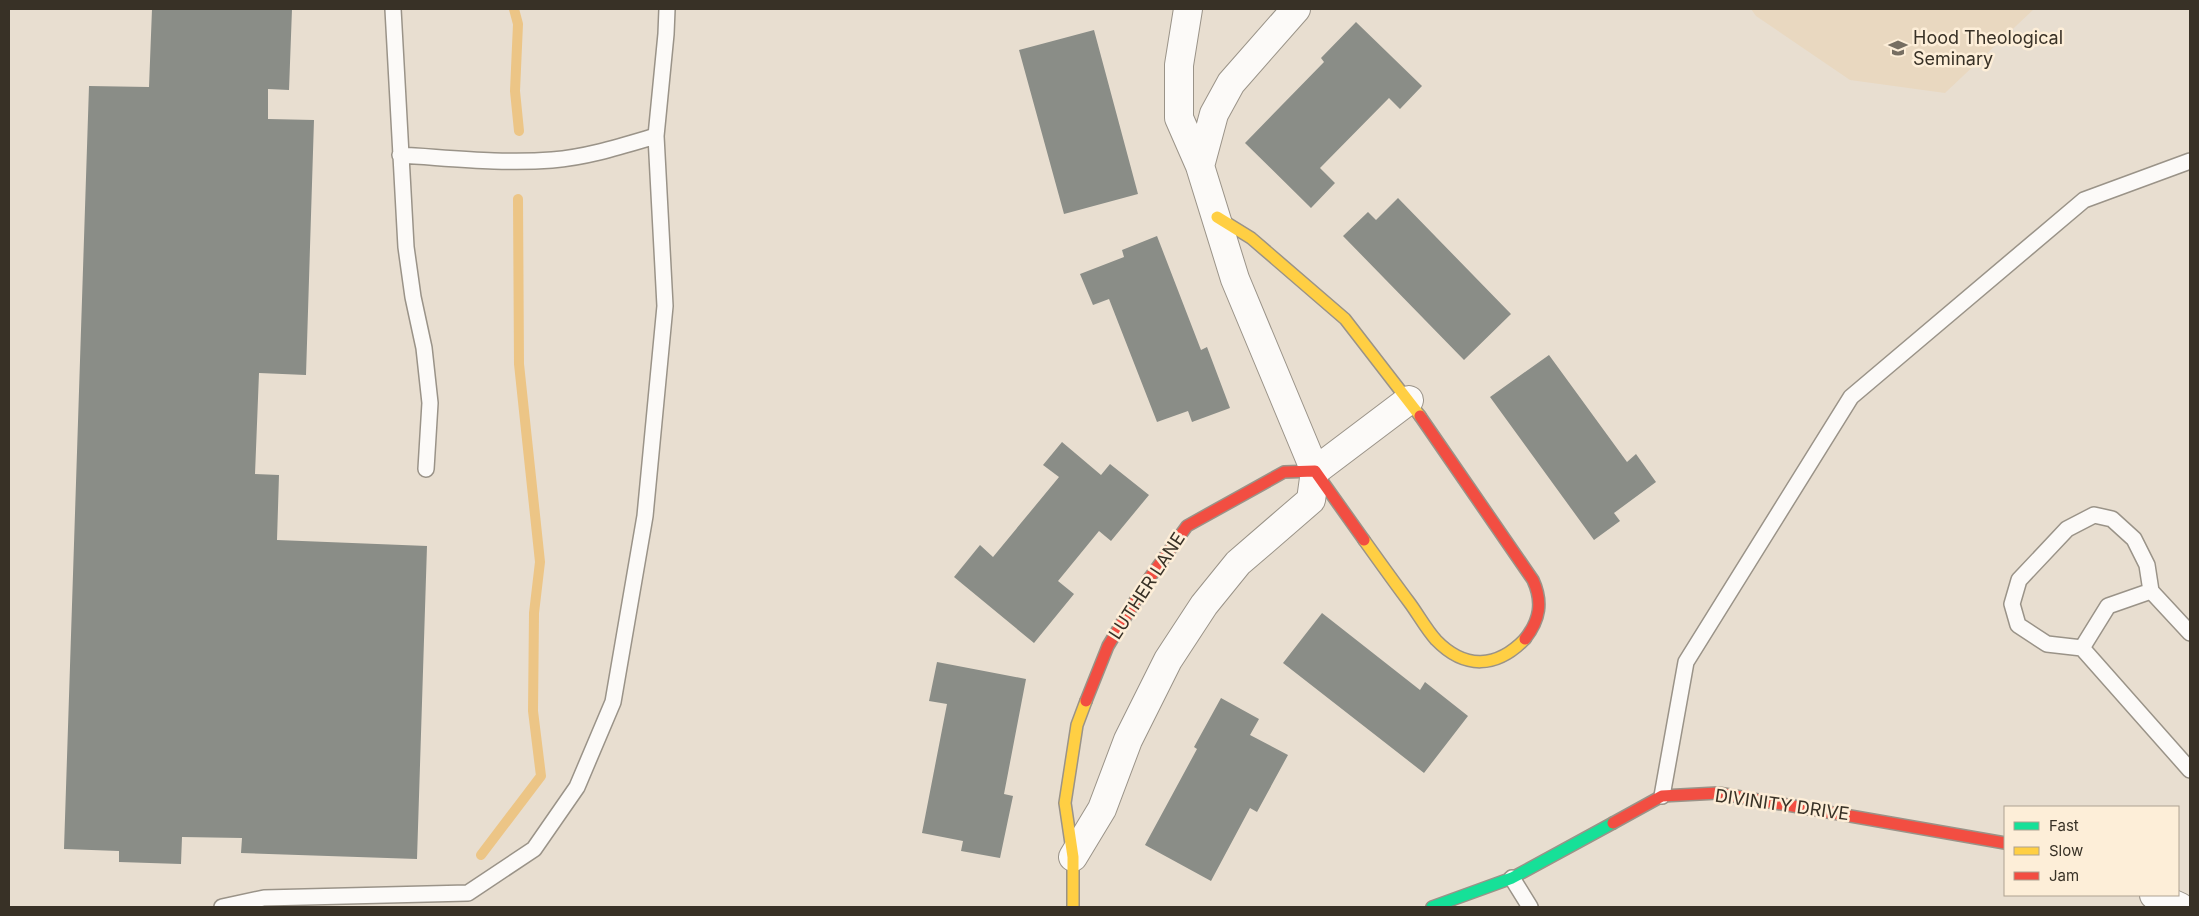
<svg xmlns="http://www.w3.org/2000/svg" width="2199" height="916" viewBox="0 0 2199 916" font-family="Inter,sans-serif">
  <rect width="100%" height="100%" fill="#e8ded0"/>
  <path fill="#e9d8c0" d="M1751,9H2034L1945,93L1850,80L1756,16Z"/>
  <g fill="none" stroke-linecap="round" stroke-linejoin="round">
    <path stroke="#ecc586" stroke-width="10" d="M514,9L518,24L515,91L519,131
      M481,855L541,776L533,711L534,613L540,562L519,364L518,199"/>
  </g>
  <path fill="#8a8d87" d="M152,9H292L289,90L268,89V119L314,120L306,375L259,373L255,474L279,475L277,540L427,546L417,859L241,853L242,838L182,837L181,864L119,862V851L64,849L89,86L149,87Z
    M1356,22L1422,86L1400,109L1389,98L1320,168L1335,183L1311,208L1245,143L1324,62L1321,58Z
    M1094,30L1138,194L1064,214L1019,50Z
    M1398,198L1511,314L1464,360L1343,236L1368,212L1376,220Z
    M1157,236L1201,350L1207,347L1230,408L1192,422L1188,411L1157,422L1109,299L1093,305L1080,274L1124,257L1122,250Z
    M1549,355L1627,462L1636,454L1656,482L1614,513L1620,521L1594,540L1490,397Z
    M1062,442L1101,475L1110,464L1149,495L1111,541L1099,531L1058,581L1074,594L1034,643L954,577L980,545L993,557L1059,477L1043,465Z
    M1322,613L1420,690L1425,682L1468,716L1424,773L1283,663Z
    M937,662L1026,679L1004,794L1013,796L1000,858L961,851L963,841L922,833L947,704L929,701Z
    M1221,698L1259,719L1250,735L1288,755L1257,812L1250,808L1211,881L1145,845L1197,749L1194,747Z"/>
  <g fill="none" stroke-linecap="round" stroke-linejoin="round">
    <g stroke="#9a9388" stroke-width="18">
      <path id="lane" d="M393,9L406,247L413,297L424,348L430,403L426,469
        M400,155C451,158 502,164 552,160C588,157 622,146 656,136
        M2190,633L2151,591L2108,606L2082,648L2190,770
        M2082,648L2047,644L2018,625L2012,604L2019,580L2067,529L2094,515L2112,519L2134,539L2147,565L2151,591
        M1662,796L1686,662L1851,397L2084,200L2190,161
        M1512,878L1530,907
        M222,907L264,898L468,893L534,849L577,787L613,702L645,516L665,306L656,136L666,34L667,9"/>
    </g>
    <g stroke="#9a9388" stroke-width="30">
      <path id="street" d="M1188,9L1179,65V118L1200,166L1235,279L1315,471L1409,400
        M1200,166L1214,114L1231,83L1296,9
        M1073,857L1102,809L1128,740L1168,660L1204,605L1238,563L1311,500L1315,471
        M2154,895L2180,907"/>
    </g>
    <g stroke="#9a9388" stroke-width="14">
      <path id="fast" d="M1432,907L1512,878L1613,823"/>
    </g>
    <g stroke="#9a9388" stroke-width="14">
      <path id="slow" d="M1217,217L1251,238L1345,319L1420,416
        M1364,540C1379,561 1394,582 1409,602C1418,614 1426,629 1436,640C1465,670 1497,668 1525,639
        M1073,907V857L1065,803L1077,725L1086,701"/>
    </g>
    <g stroke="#9a9388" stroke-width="14">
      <path id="jam" d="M1420,416L1533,580C1543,602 1540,620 1525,639
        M1086,701L1108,646L1148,580L1187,526L1284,472L1315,471L1364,540
        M1613,823L1662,796L1718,793L2005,843"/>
    </g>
    <use href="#lane" stroke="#fcfaf8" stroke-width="15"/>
    <use href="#street" stroke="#fcfaf8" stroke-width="28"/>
    <use href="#fast" stroke="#16e098" stroke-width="11"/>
    <use href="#slow" stroke="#ffcf43" stroke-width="11"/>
    <use href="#jam" stroke="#f24e42" stroke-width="11"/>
  </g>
  <defs>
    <g id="university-bare" transform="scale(1.5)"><path d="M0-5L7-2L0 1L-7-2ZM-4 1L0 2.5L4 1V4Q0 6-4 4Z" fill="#766e62" stroke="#fdeed8" stroke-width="2.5" paint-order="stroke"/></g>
  </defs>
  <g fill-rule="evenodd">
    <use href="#university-bare" x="1898" y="48"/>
  </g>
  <g text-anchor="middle" stroke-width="5" stroke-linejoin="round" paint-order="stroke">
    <g font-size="18" fill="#383126" stroke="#fdeed8" text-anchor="start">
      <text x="1913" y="44">Hood Theological<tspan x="1913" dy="21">Seminary</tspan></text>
    </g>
    <g font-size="18" fill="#383126" stroke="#fdeed8">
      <text transform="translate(1147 586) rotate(-57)" y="6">LUTHER LANE</text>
      <text transform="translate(1782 805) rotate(8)" y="6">DIVINITY DRIVE</text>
    </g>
  </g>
  <rect width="2199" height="916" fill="none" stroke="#383126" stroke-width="20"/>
  <rect x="2004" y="806" width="175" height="90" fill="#fdeed8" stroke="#aea291"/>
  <rect x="2014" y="822" width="25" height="8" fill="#16e098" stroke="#aea291"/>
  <text x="2049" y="831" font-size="15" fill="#383126">Fast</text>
  <rect x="2014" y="847" width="25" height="8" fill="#ffcf43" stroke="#aea291"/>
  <text x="2049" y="856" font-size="15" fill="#383126">Slow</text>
  <rect x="2014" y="872" width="25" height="8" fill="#f24e42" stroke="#aea291"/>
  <text x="2049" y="881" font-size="15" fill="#383126">Jam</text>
</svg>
